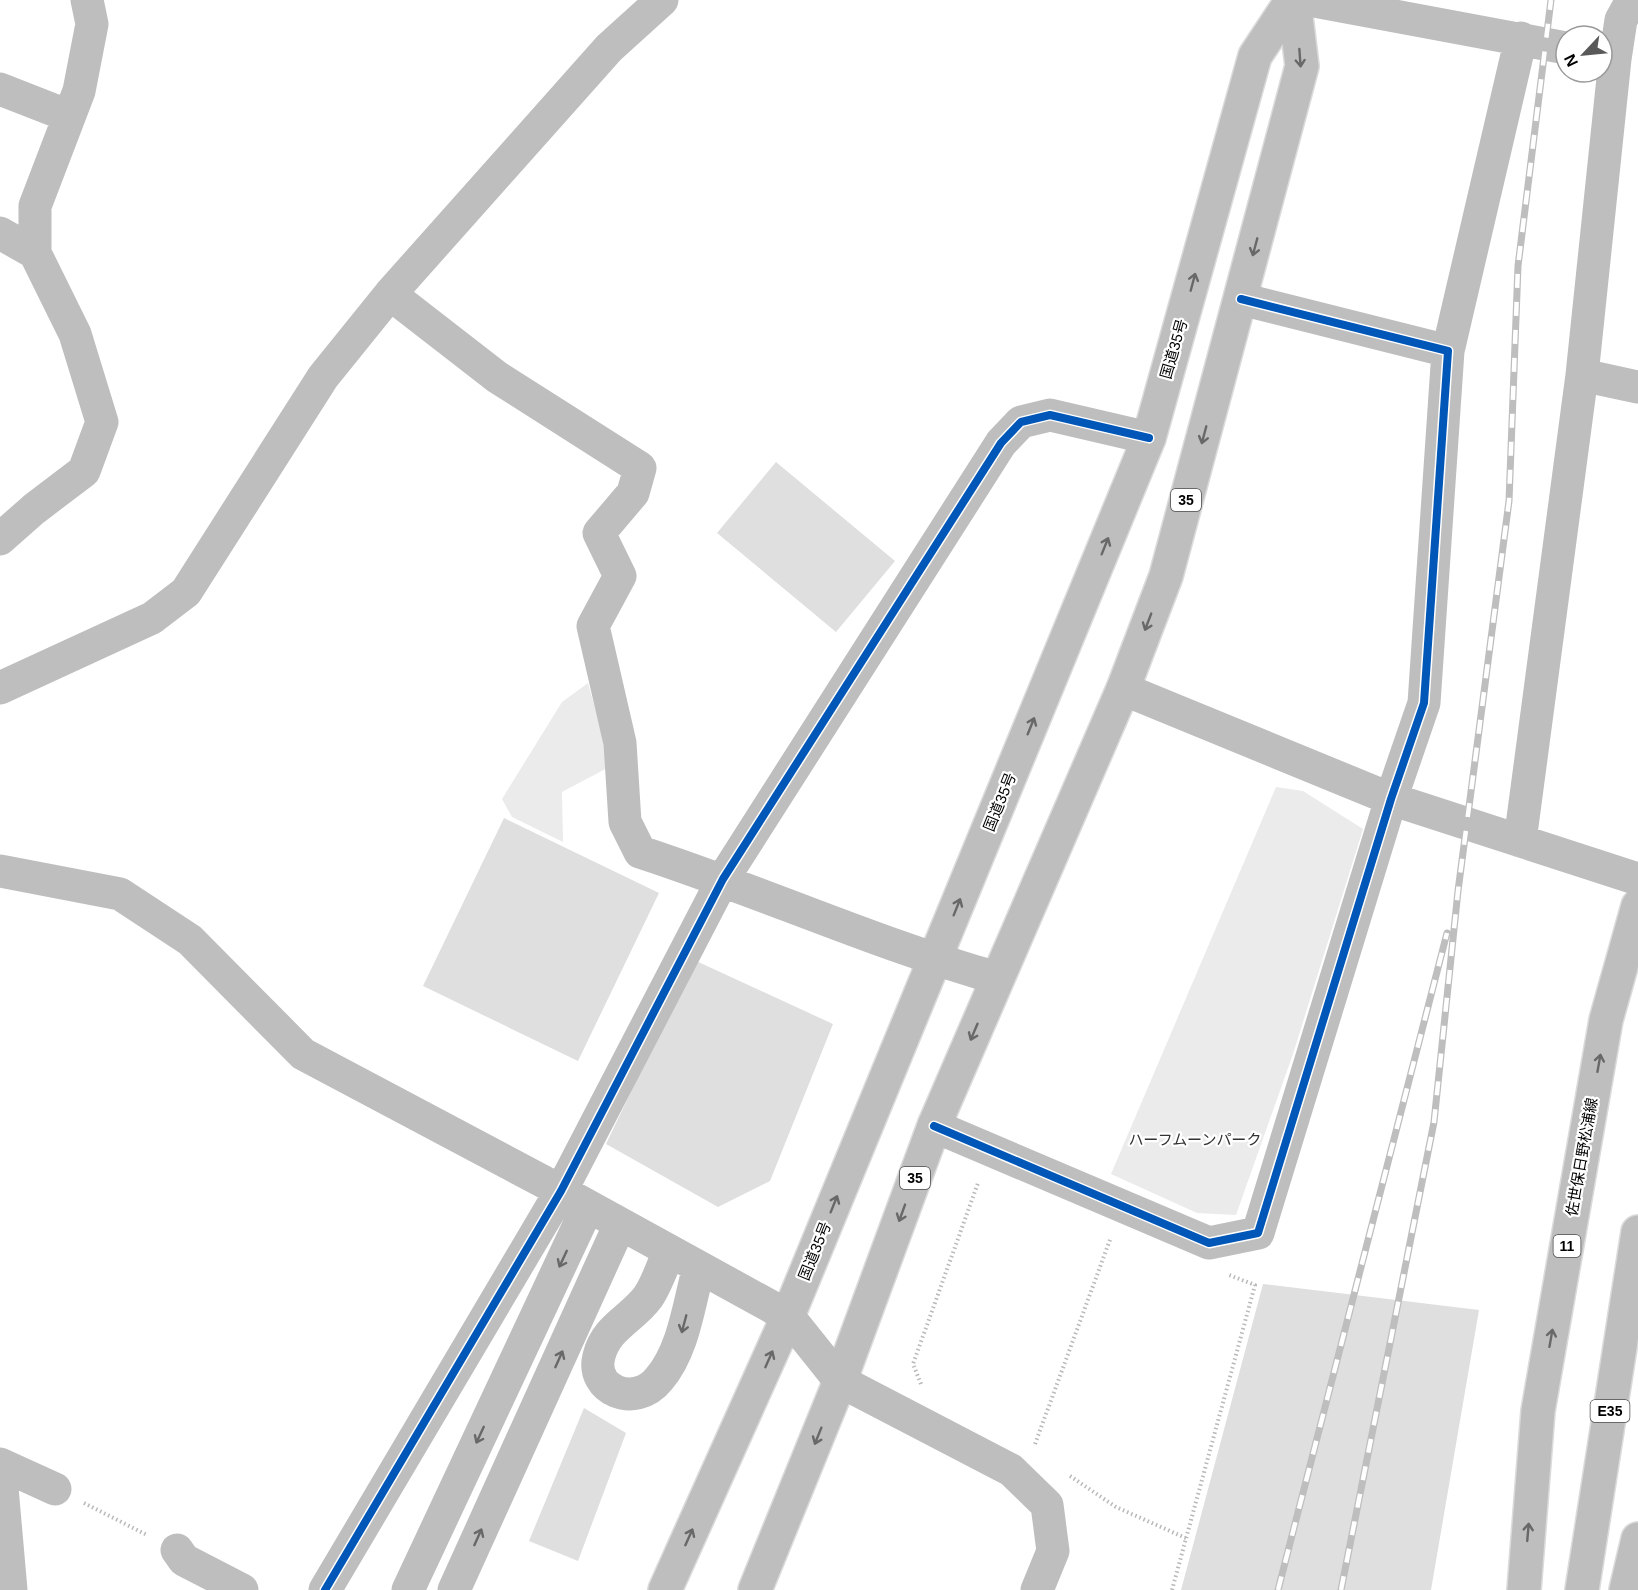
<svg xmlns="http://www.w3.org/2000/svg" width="1638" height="1590" viewBox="0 0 1638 1590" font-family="Helvetica,'Noto Sans JP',sans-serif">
  <rect width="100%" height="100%" fill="#fff"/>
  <path fill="#ebebeb" d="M588,683L611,766L562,792L563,842L512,817L502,799L562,702Z
    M1276,787L1303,791L1363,829L1293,1054L1236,1215L1197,1213L1111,1174Z"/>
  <path fill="#dfdfdf" d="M776,462L895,561L836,632L717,533Z
    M504,818L659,893L578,1061L423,986Z
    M694,960L833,1024L770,1181L718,1207L606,1144Z
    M1263,1284L1479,1310L1431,1590H1181Z
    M584,1408L626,1433L578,1561L529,1541Z"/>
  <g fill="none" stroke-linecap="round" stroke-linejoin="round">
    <g stroke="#dbdbdb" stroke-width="36">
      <path id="major" d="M1524,1590L1538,1411L1606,1020L1638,906
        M1626,1590L1638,1539"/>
    </g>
    <g stroke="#dbdbdb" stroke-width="36">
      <path id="highway" d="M665,1590L788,1316L1149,438L1255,56L1292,0
        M755,1590L840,1381L934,1126L1123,689L1166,576L1302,66L1294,0
        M1582,1590L1638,1232"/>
    </g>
    <path stroke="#b9b9b9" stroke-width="4" stroke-dasharray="1.5 3" stroke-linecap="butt" d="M921,1384L913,1364L978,1183
      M1035,1444L1111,1237
      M1070,1476L1116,1507L1188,1539
      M84,1503L147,1535
      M1172,1590L1255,1285L1229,1275"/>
    <path stroke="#bebebe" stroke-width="33" d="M1309,0L1566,48
      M0,89L69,116
      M0,233L35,253
      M390,294L497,377L640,468L633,493L599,533L620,576L593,626L620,743L625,822L640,852C760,891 876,944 997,978
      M1448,351L1521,38
      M1582,375L1638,387
      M0,539L34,509L84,471L102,422L75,334L35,253V206L79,91L92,24L87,0
      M0,688L152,618L186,592L323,377L390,294L609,48L662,0
      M1123,689L1391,799L1638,879
      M1520,841L1582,375L1615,59L1621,20L1632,0
      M0,871L120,894L190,940L303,1054L561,1191L788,1316L840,1381L1011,1470L1047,1505L1053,1551L1037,1590
      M934,1126L1209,1243L1258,1233L1391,799L1424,703L1448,351L1241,299
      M669,1251C663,1265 657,1284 648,1297C632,1319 606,1327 599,1356C590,1390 635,1409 659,1379C684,1350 689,1303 699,1267
      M0,1464L55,1489
      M0,1465L11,1590
      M177,1550L184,1560L242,1590
      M325,1590L561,1191L723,879L1001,443L1021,422L1050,415L1149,438
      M408,1590L588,1206
      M454,1590L620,1224"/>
    <use href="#major" stroke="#bebebe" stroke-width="33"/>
    <use href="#highway" stroke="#bebebe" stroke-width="33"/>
    <g stroke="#bebebe" stroke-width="7">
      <path id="rail" d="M1278,1590L1447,933
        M1341,1590L1434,1122L1458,891L1509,501L1518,266L1551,0"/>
    </g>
    <use href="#rail" stroke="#fff" stroke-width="4.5" stroke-dasharray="14" stroke-linecap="butt"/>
    <g stroke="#fff" stroke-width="11">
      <path id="cycleway" d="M934,1126L1209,1243L1258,1233L1391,799L1424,703L1448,351L1241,299
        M325,1590L561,1191L723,879L1001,443L1021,422L1050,415L1149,438"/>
    </g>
    <use href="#cycleway" stroke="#0057b8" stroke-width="8"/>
  </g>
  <defs><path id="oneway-shaft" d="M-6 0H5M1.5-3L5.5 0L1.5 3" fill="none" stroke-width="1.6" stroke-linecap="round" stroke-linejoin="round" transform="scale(1.5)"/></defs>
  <g stroke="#686868">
    <use href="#oneway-shaft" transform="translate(1300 58) rotate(86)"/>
    <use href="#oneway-shaft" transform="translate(1255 247) rotate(105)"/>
    <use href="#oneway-shaft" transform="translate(1193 282) rotate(-75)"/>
    <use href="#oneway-shaft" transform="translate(1204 435) rotate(105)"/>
    <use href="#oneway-shaft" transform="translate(1105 546) rotate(-68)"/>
    <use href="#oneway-shaft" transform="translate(1148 622) rotate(111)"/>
    <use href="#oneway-shaft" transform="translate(1031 726) rotate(-68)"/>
    <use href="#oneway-shaft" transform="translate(957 907) rotate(-68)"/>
    <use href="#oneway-shaft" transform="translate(974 1032) rotate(113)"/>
    <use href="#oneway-shaft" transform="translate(1599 1063) rotate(-80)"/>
    <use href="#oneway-shaft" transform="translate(834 1204) rotate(-68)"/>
    <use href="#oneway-shaft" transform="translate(902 1213) rotate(110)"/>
    <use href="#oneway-shaft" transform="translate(563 1259) rotate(115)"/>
    <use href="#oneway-shaft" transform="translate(684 1324) rotate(105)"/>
    <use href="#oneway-shaft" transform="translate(1551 1338) rotate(-80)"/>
    <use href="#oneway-shaft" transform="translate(559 1359) rotate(-66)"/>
    <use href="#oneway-shaft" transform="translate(769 1359) rotate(-66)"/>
    <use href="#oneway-shaft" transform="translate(480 1435) rotate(115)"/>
    <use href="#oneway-shaft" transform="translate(818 1436) rotate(112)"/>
    <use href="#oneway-shaft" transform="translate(1528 1532) rotate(-85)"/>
    <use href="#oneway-shaft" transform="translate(478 1537) rotate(-66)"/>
    <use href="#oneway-shaft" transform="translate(689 1537) rotate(-66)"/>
  </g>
  <g text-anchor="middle" stroke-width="4.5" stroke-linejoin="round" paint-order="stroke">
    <g fill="#fff" stroke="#4c4c4c" stroke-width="1.5">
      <rect x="1171" y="489" width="30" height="22" rx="4.5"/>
      <rect x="900" y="1167" width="30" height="22" rx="4.5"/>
      <rect x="1553.5" y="1235" width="27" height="22" rx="4.5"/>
      <rect x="1590.5" y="1400" width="39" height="22" rx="4.5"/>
    </g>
    <g font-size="14" font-weight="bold" fill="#000">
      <text x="1186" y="505">35</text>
      <text x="915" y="1183">35</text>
      <text x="1567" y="1251">11</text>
      <text x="1610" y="1416">E35</text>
    </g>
    <g font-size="15" fill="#000" stroke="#fff">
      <text transform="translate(1174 349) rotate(-74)" y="5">国道35号</text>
      <text transform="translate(1000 802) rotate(-68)" y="5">国道35号</text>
      <text transform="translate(1582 1157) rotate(-80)" y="5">佐世保日野松浦線</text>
      <text transform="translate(815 1251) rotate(-68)" y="5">国道35号</text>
    </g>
    <g font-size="15" fill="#323232" stroke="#fff">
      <text x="1195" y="1145">ハーフムーンパーク</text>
    </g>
  </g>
  <g transform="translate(1584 54) rotate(244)"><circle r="28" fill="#ffffff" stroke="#999999" stroke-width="1.5"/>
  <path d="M0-4.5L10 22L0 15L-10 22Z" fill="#595959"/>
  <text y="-9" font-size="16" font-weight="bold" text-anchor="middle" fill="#000000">N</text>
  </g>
</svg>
